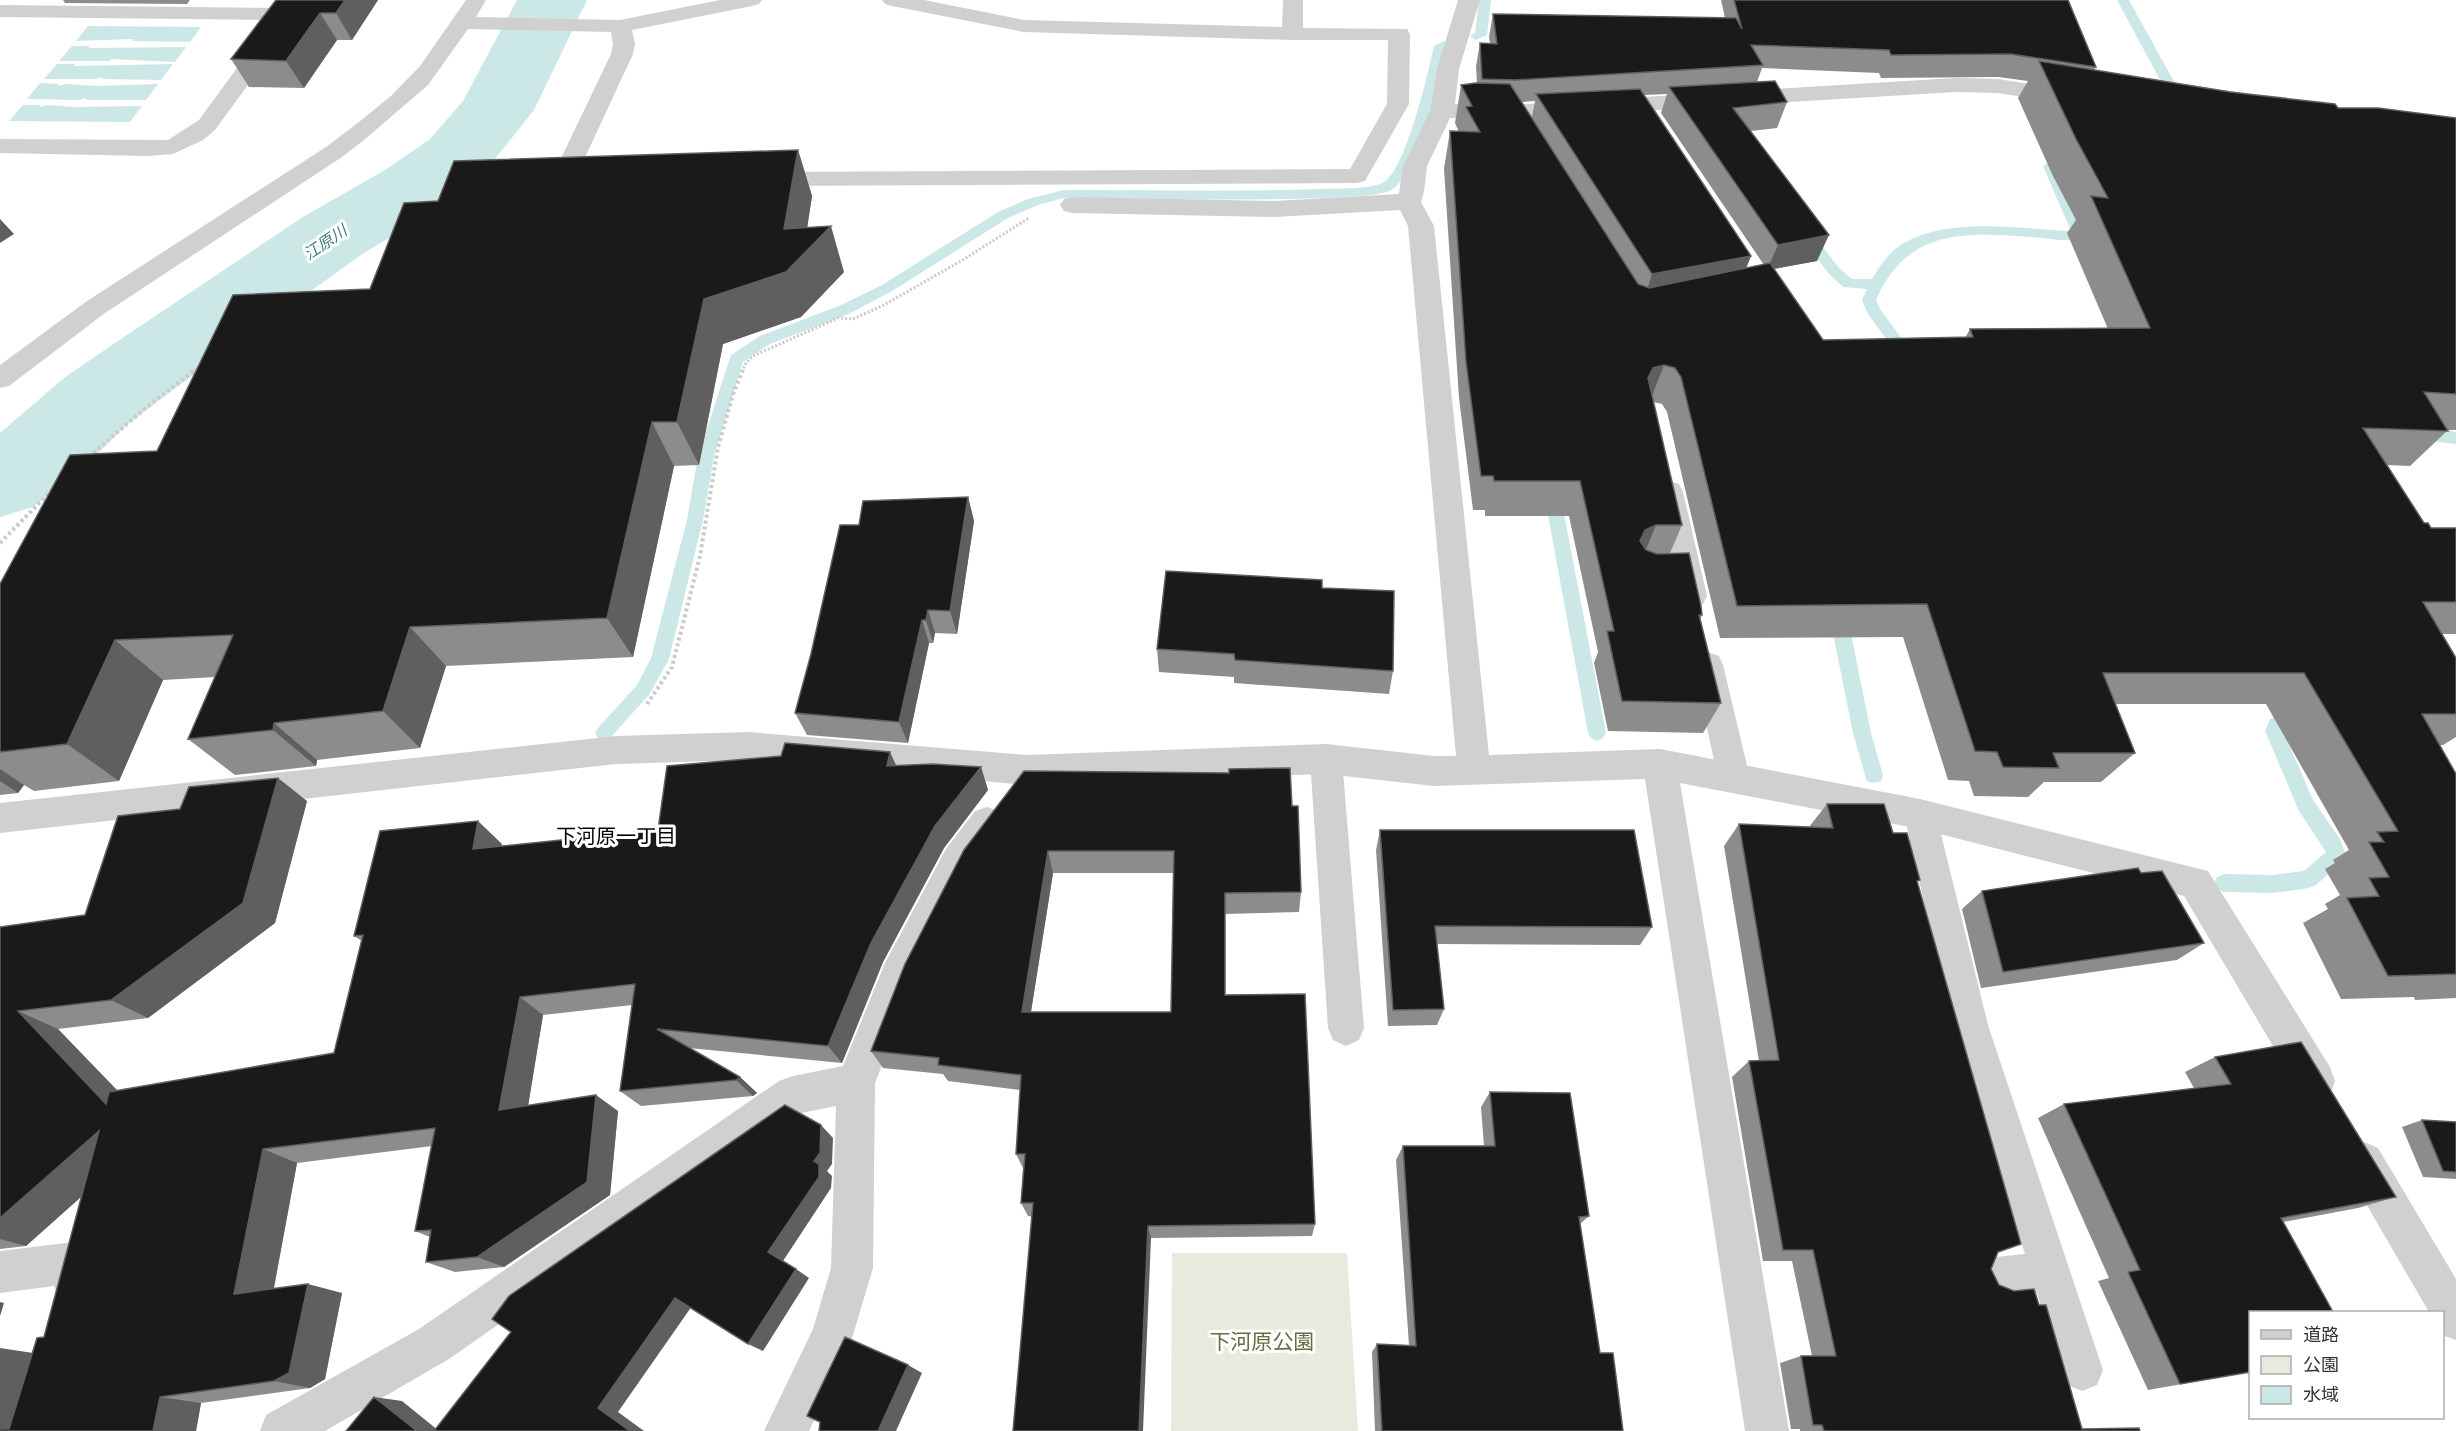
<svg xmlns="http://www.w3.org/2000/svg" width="2456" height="1431" viewBox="0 0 2456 1431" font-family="Barlow,'Noto Sans JP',sans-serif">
  <rect width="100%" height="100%" fill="#fff"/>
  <path fill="#e9e9dd" d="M1172,1253H1347L1358,1431H1171Z"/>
  <path fill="#cbe8e6" d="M88,26L201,27L190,42L132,41L133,39L76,41Z
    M72,46H89V48L186,47L175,62L111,59L110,61H59Z
    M57,64H75L74,66L173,64L161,80L102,79L103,77L95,79H44Z
    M40,83L59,84L58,86L66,84L97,86L158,84L146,100H86V98L79,100L27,99Z
    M23,105H41L40,107L48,105L74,107L142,106L130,122L9,121Z"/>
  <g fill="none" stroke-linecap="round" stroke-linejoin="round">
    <path fill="#cbe8e6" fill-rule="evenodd" d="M1479,0H1491L1487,35L1476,40L1470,36L1475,33Z
      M2117,0H2129L2178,89L2186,100L2185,103H2175L2166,91Z
      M1444,41L1450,45L1446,48C1439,79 1419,171 1393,189C1381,197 1337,197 1321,198C1235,201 1150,199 1064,198L1038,205L1008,218L892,291L849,314L770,344L743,362L714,456L703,520L669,659L649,695L610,738L604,741L598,738L595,733L598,728L637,685L651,658L687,520L698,456L731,355L760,336L839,306L882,285L998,212L1028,199L1064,190C1149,190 1235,192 1320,189C1336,188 1371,190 1384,182C1406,169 1428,73 1434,46Z
      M2050,162L2057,166L2085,232L2082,238C2066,243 2048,238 2032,237C1963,232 1907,229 1876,300L1880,309L1913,354L1915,358L1913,362H1903L1868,314L1862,300L1867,289L1843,287L1829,274L1800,236L1807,231L1812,233L1839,268L1852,279H1872C1878,269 1885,258 1894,250C1939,214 2018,229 2071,231L2043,166Z
      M2434,428L2456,432V444L2413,439L2411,435L2413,431Z
      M1552,487L1558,489L1560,493L1606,733L1603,738L1597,741L1591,738L1588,733L1544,493L1546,489Z
      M1838,607L1844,609L1847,614L1871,733L1883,775L1881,781L1874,783L1867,781L1865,775L1853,733L1829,614L1832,609Z
      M2296,704L2302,707L2305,712L2302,717L2283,731L2313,800L2340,839L2346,855L2343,861L2316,885L2309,888L2273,893L2224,892L2217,889L2214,883L2217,877L2224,874L2273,875L2304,871L2326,852L2299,811L2265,731L2270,719Z"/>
    <path fill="#cbe8e6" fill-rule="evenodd" d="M517,0H587L534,110L483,174L441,206L361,255L174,389L128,424L82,468L33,507L0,517V433L64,378L112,345L303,217L385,170L429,140L463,101Z"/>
    <path stroke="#cacaca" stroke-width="3" stroke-dasharray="2 2" stroke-linecap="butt" d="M193,372L199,367
      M742,372L746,363L753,356L838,318L853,319L882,306L961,261L1029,218"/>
    <path stroke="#cacaca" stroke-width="4" stroke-dasharray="3 3" stroke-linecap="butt" d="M89,457L143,410L195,370
      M0,543L54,488
      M647,704L672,667L700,556L718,447L734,391L743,370"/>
    <path fill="#d0d0d0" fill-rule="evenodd" d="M282,0H302L289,29L215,130L203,140L173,154L147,156L0,153V139L168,140L199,120L272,20L0,17V5L278,8Z
      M466,0H486L476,17L620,20L720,0H762L759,4L752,6L632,30L635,44L633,54L575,179L571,184L546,188L538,186L534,181L538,176L554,173L611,54L613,44L611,32L468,29L428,85L364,140L342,157L105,313L9,386L0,388V365L87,301L326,147L359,122L392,95L420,66Z
      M882,0H924L1024,20L1282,27L1283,0H1303V28L1407,29L1410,34L1409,104L1365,181L1357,183L765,186L757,184L753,179L757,174L765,172L1350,169L1387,104L1388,40H1292L1024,32L892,6L885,4Z
      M1669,481L1679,484L1683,492L1707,596L1703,604L1692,608L1681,604L1677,596L1655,492L1659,484Z
      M1708,652L1719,656L1723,665L1750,778L1745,788L1734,792L1723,788L1718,778L1693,665L1697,656Z
      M1326,745L1337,749L1342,759L1364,1028L1359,1040L1346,1046L1333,1040L1328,1028L1310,759L1315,749Z
      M1920,799L1932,804L1936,814L1988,1025L2103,1370L2097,1385L2082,1391L2067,1385L2037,1293L1986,1298L1972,1292L1966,1278L1972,1264L1986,1258L2025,1254L1952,1025L1904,814L1908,804Z"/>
    <path fill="#d0d0d0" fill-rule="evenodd" d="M1458,0H1480L1459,69L1455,104L1511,105L1955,78L1998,79L2066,90L2074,92L2078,97L2074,102L2066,104L1998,93L1955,92L1511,119L1450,118L1427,166L1424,192L1421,202L1434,226L1489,755L1660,749L1920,799L2208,871L2330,1067L2335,1081L2330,1095L2316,1100L2302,1095L2184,896L1920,829L1680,783L1789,1431H1745L1645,779L1434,786L1326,774L1027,785L748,760L616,764L0,833V803L616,736L748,732L1027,755L1326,744L1434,756H1456L1408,226L1400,210L1274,217L1073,213L1064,211L1060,205L1064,199L1073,197L1274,201L1399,194L1403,166L1430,111L1437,69Z
      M987,807L999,811L1004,822L999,833L970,871L914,982L875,1083L873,1268L853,1335L809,1431H764L813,1329L831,1268L836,1106L801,1113L449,1359L325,1431H260L266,1415L419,1329L779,1081L793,1076L843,1066L885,963L946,849L975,811Z
      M2364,1142L2378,1148L2456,1279V1340L2442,1335V1312H2429L2350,1176L2344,1162L2350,1148Z
      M82,1241L97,1247L103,1262L90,1302L75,1308L60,1302L54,1286L0,1293V1251Z"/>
  </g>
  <path fill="#8c8c8c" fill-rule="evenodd" d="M63,0H190L187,4L65,3Z
    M276,0H378L352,40H337L304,88L249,87L231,59Z
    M1721,0H2068L2096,67L2094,70L2338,108L2456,118V430H2448L2410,466L2387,465L2424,523L2431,528H2456V634H2442L2456,658V737L2443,745H2440L2456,774V998L2415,1000L2414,997L2341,999L2303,923L2328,909L2325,904L2340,895L2325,869L2335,863L2333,860L2349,850L2266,704H2115L2135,753L2101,782H2044L2028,797L1974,796L1969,781L1948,780L1903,637L1720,638L1667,412L1662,404L1653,402L1682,525L1670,553L1702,615L1700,620L1721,703L1703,733L1608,731L1594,663L1598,652L1569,516H1485V510H1473L1459,398L1444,169L1450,131L1459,132L1455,123L1461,85L1477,83L1476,66L1480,43H1490L1489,37L1493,14L1725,18ZM1762,68L1879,73L1881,78L1998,77L2028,81L2018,98L2053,176L2076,220L2067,233L2108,329H1970L1965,338L1823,340L1774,269L1817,261L1751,131L1777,128L1787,102L1757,82ZM1667,94L1661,113L1764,265L1746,268L1751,256L1644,95ZM1535,101L1532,117L1522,102Z
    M798,150L812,196L807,228L844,272L801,317L723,344L699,465L674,466L633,657L446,666L420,748L317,760L316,766L235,775L188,739L215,677L163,680L119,781L34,791L24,785L18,793L0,795V584L157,451L370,289L438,201Z
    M968,497L974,521L957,634L935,633L933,643H929L908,743L807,735L795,713L859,525Z
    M1322,588L1393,671L1389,694L1234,683V677L1159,672L1157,649Z
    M896,765L981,767L988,790L944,848L883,962L842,1063L689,1048L740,1077L757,1093L753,1096L641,1106L620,1091L632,1005L543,1015L528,1105L618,1111L610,1195L504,1267L455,1272L426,1262L430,1237L415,1231L432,1146L297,1163L274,1288L342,1293L325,1379L310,1388L201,1403L196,1431L33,1353L44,1337L81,1197L26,1246L0,1249V927L85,915L307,801L275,923L148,1018L58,1029L117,1091L334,1053L362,941L354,936L502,844L501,846L658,830Z
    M1827,804L1893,833L1918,882L1998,1253L1991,1269L1999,1285L2039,1305L2082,1429L2140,1431H1800V1429H1791L1780,1363L1801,1356H1812L1792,1261H1763L1732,1077L1749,1061H1759L1724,846L1739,824L1809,827Z
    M1292,806L1301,892L1299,912L1225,914V995L1315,1224L1312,1236L1151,1238L1028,1216L1021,1203L1023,1168L1016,1154L1020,1090L948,1081L943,1074L883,1068L871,1051L964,850ZM1053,873H1173L1171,1012H1031Z
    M1380,830L1652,927L1640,945L1437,944L1444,1009L1437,1025L1388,1026L1376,850Z
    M2141,873L2204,943L2177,960L1981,988L1962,909L1982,891Z
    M2215,1057L2396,1197L2358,1208L2283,1222L2250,1372L2148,1390L2098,1281L2109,1278L2038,1118L2064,1104L2194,1088L2185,1072Z
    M1490,1092L1589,1216L1580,1224L1600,1353L1623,1431H1375L1372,1352L1377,1344L1409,1345L1396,1160L1403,1146H1484L1481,1107Z
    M2422,1120L2456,1122V1179L2423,1177L2402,1127Z"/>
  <path fill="#5f5f5f" d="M345,0H378L352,40L336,13Z
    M320,13L337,40L304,88L286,61Z
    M798,150L812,196L803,255L831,226L844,272L801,317L723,344L699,465L677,422L704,299L784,229Z
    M0,219L14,234L0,243Z
    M1829,235L1817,261L1767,270L1778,245Z
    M1751,256L1741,281L1644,300L1652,274Z
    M1664,365L1650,401L1648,378L1653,368Z
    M652,422L674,466L633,657L607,618Z
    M968,497L974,521L957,634L950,611Z
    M1656,525L1642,559L1640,541L1645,530Z
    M928,610L935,633L933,643L926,620Z
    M922,620L929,643L908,743L899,722Z
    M410,627L446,666L420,748L383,711Z
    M115,640L163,680L119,781L67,744Z
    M274,723L317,760L316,766L273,730Z
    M890,752L901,776L887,766Z
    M981,767L988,790L944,848L883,962L842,1063L828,1046L871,943L935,826Z
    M0,769L24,785L18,793L0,781Z
    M278,778L307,801L275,923L148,1018L111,1000Z
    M478,821L502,844L496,870L473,849Z
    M1048,851L1053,873L1028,1030L1022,1012Z
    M520,997L543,1015L525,1125L499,1110Z
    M18,1011L58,1029L145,1119L106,1104Z
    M740,1077L757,1093L753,1096L736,1080Z
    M596,1095L618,1111L610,1195L504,1267L477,1257Z
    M821,1125L833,1138L832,1164L827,1171L832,1176L831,1188L783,1261L768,1252L814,1161Z
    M99,1131L138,1146L26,1246L0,1239V1218Z
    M263,1149L297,1163L271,1303L234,1294Z
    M1148,1226L1151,1238L1143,1431H1139Z
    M796,1269L809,1278L763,1351L748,1344Z
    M308,1284L342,1293L325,1379L310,1388L274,1381Z
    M675,1298L692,1306L618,1412L644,1431H630L598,1408Z
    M0,1302L4,1303L0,1316Z
    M0,1348L33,1353L12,1431H0Z
    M908,1365L922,1373L896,1431H878Z
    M160,1397L201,1403L196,1431H153Z
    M374,1397L402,1401L439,1431H417Z"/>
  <path fill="#1a1a1a" stroke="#5f5f5f" stroke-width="1.5" fill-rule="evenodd" d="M276,0H345L336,13H320L286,61L231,59Z
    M1734,0H2068L2096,67L2010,54L1891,55L1889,50L1751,45L1763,65L1515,80L1482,79L1480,43L1497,44L1493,14L1736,18L1742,29Z
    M2039,61L2230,92L2335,104L2338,108H2378L2456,118V394L2424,392L2448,431L2363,428L2424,523H2428L2431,528H2456V602H2423L2456,658V714H2422L2456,774V974L2388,976L2347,898L2379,896L2369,878L2389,877L2369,842H2384L2377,832L2398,831L2304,673H2103L2135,753H2053L2059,768L2003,767L1997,752L1975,751L1927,604L1737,606L1681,377L1675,368L1664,365L1653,368L1648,378L1682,525H1656L1645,530L1640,541L1646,550L1657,554L1689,553L1701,606L1702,615H1699L1721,703L1622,701L1607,631H1614L1580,481H1494L1493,476H1481L1466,362L1450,131L1480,132L1466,107L1472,106L1461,85L1476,83L1510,84L1638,284L1649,288L1770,263L1823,340L1973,337L1970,329L2150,328L2091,196L2108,198L2076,139Z
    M1775,81L1787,102L1733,108L1829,235L1778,245L1669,87Z
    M1640,89L1751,256L1652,274L1536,94Z
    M798,150L784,229L831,226L786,272L704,299L677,422H652L607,618L410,627L383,711L274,723L273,730L188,739L233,635L115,640L67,744L0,752V584L70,455L157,451L233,295L370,289L404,203L438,201L454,161Z
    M968,497L950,611L928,610L926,620H922L899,722L795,713L811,654L840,525H859L863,501Z
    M1166,571L1322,580V588L1394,591L1393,671L1235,660L1234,654L1157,649Z
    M785,743L890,752L887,766L932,764L981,767L935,826L871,943L828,1046L657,1029L740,1077L736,1080L620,1091L635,984L520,997L499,1110L596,1095L587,1182L477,1257L426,1262L431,1230L415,1231L435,1128L263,1149L234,1294L308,1284L289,1373L274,1381L160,1397L153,1431H0V1429H9L37,1338L44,1337L99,1131L0,1218V927L85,915L118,816L180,809L189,787L278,778L243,903L111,1000L18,1011L106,1104L109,1092L334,1053L363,935L354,936L380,831L478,821L473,849L658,830L667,766L781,756Z
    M1290,768L1292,806H1298L1301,892L1225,893V995L1305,994L1315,1224L1148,1226L1139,1431H1013L1033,1203H1021L1025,1154H1016L1021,1075L938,1065L939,1058L871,1051L905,964L964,850L1024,771L1229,773V769ZM1048,851H1174L1171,1012H1022Z
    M1827,804H1884L1893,833H1907L1920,880L1917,881L2021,1244L1998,1252L1991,1269L1999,1285L2014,1291L2034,1289L2039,1305H2046L2082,1429L2139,1428L2140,1431H1824L1822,1425H1813L1801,1356H1836L1813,1250H1783L1749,1061L1779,1060L1739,824L1833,828Z
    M1380,830H1634L1652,927L1435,926L1444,1009L1393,1010Z
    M2138,868L2141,873L2162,871L2204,943L2003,972L1982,891Z
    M2301,1042L2396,1197L2281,1218L2333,1312H2250V1372L2180,1384L2128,1272L2140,1270L2064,1104L2231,1084L2215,1057Z
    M1490,1092L1570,1093L1589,1216L1579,1217L1600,1353H1613L1623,1431H1382L1377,1344L1416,1346L1403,1146H1495Z
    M785,1105L821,1125L820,1153L814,1161L819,1164V1177L768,1252L796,1269L748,1344L675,1298L598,1408L630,1431H434L511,1332L492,1319L509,1296Z
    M2422,1120L2456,1122V1172L2443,1171Z
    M845,1337L908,1365L878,1431H819L820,1422L807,1416Z
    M374,1397L417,1431H346Z"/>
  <g text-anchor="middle" stroke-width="6" stroke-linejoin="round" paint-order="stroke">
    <g font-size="16" font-style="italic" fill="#3e7d79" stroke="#fff">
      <text transform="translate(325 242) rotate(-34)" y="6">江原川</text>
    </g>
    <g font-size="20" fill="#000" stroke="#fff">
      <text x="616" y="843">下河原一丁目</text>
    </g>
    <g font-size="21" fill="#696c43" stroke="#fff">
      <text x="1262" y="1349">下河原公園</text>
    </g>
  </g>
  <rect x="2249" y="1311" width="195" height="108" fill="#ffffff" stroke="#adadad" stroke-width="1.5"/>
  <rect x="2261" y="1330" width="30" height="9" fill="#d0d0d0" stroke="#adadad" stroke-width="1.5"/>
  <text x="2303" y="1341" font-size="18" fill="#333333">道路</text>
  <rect x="2261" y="1356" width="30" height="18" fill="#e9e9dd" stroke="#adadad" stroke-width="1.5"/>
  <text x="2303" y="1371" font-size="18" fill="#333333">公園</text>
  <rect x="2261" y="1386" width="30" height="18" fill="#cbe8e6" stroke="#adadad" stroke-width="1.5"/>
  <text x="2303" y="1401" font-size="18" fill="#333333">水域</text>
</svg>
